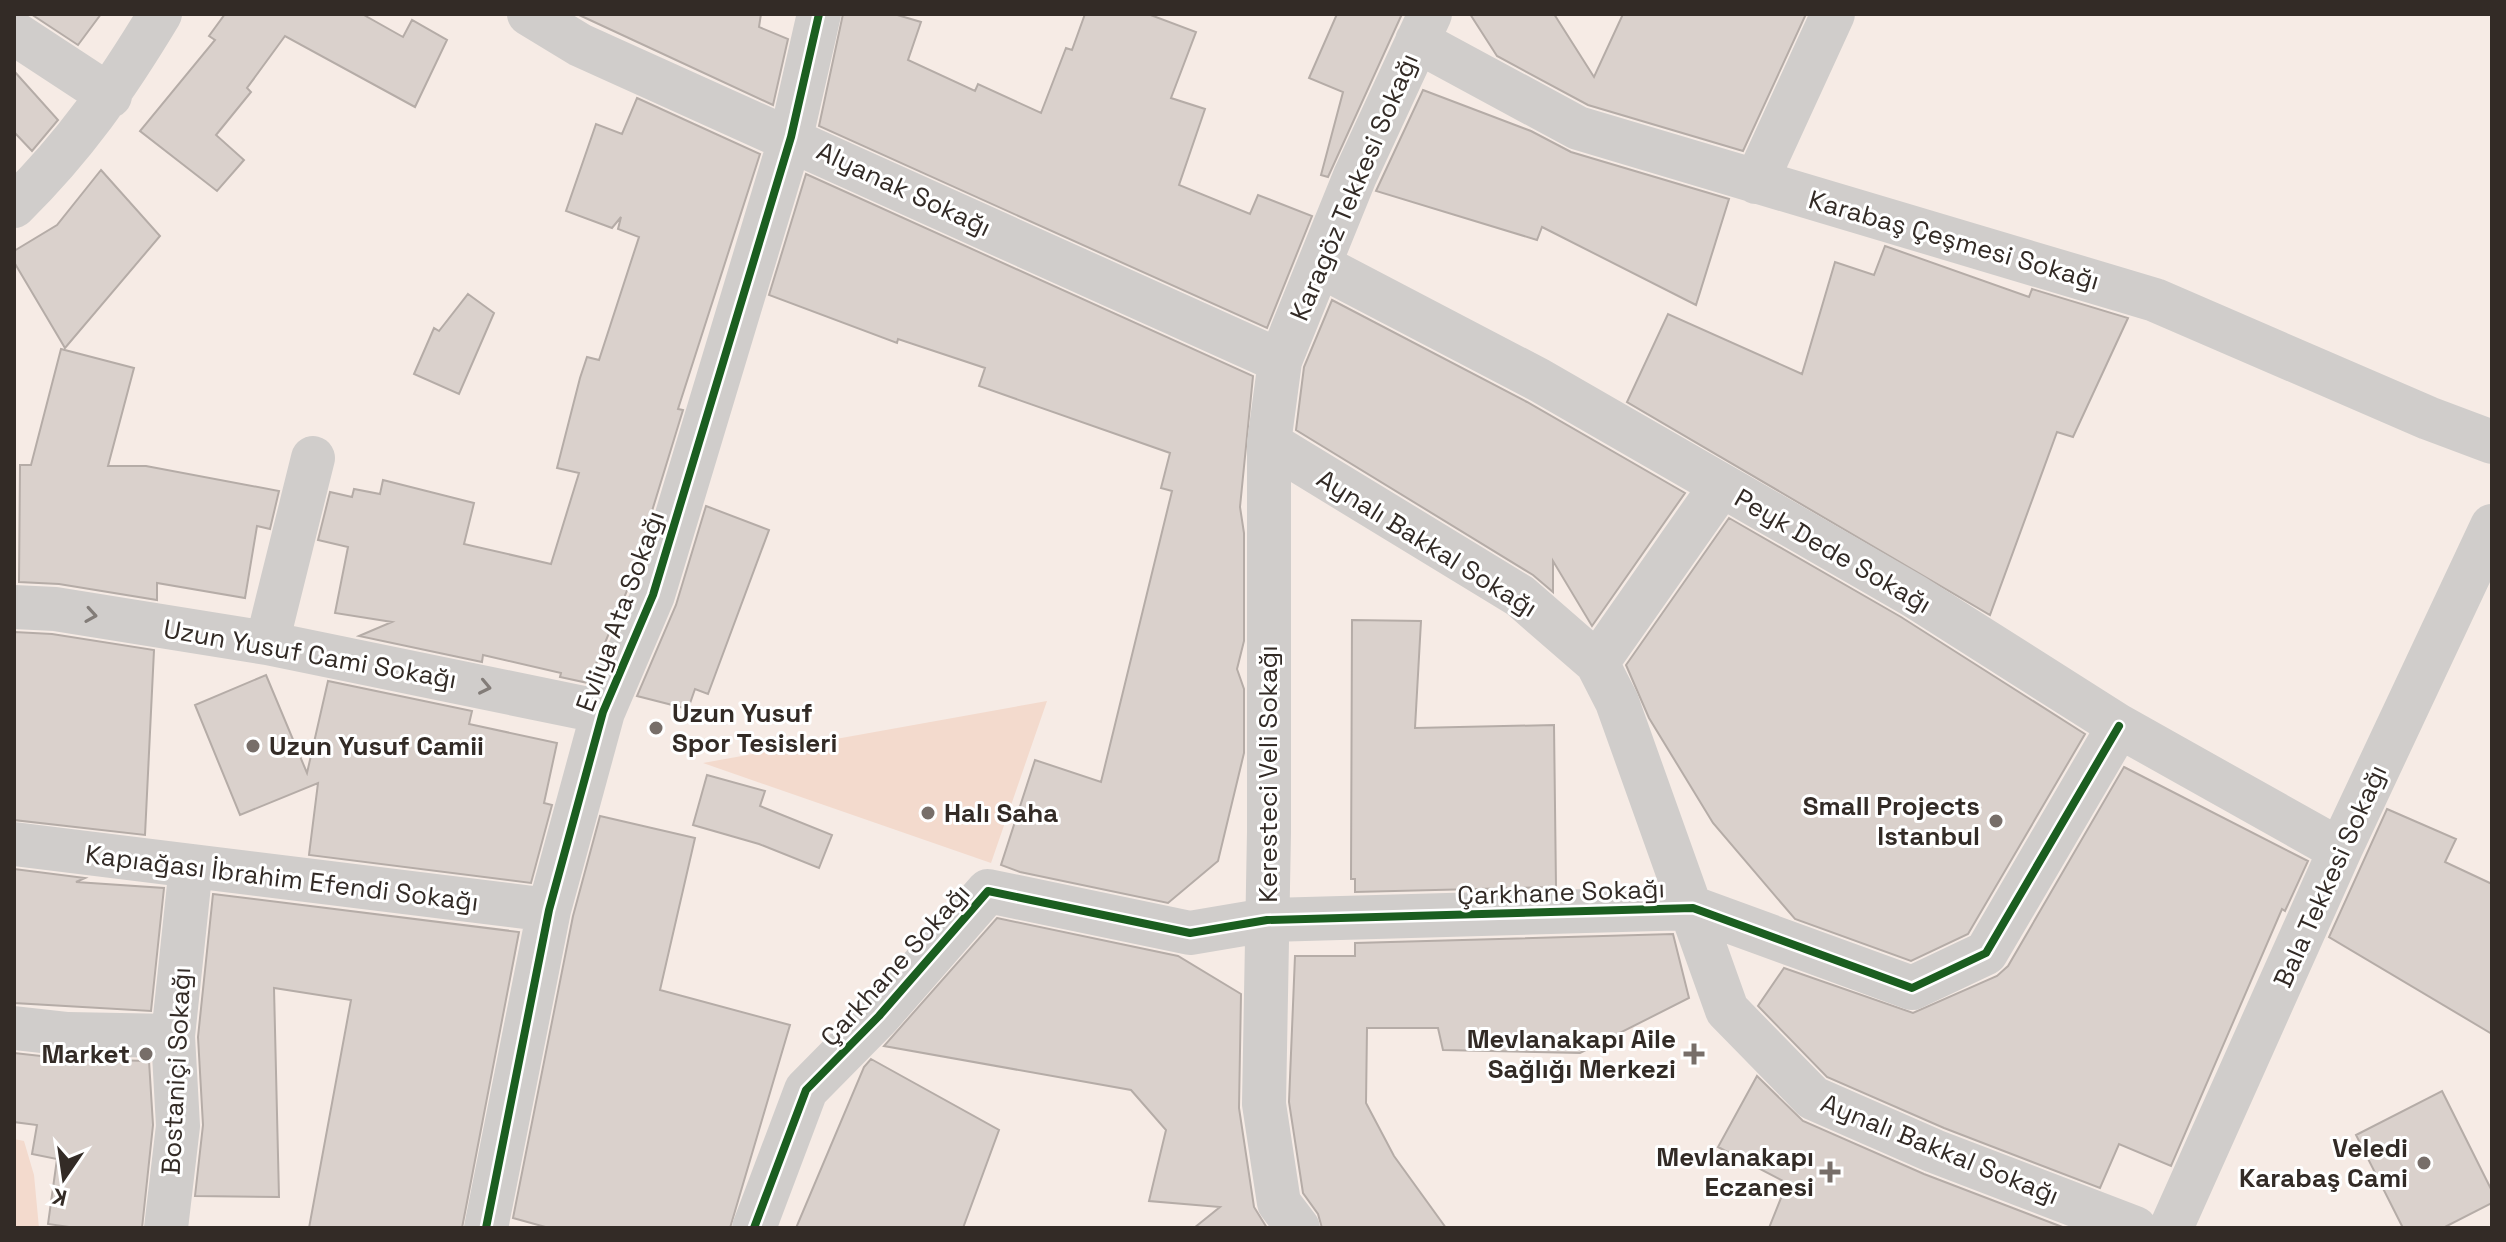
<svg xmlns="http://www.w3.org/2000/svg" width="2506" height="1242" viewBox="0 0 2506 1242" font-family="'Space Grotesk',sans-serif">
  <rect width="100%" height="100%" fill="#f6ebe5"/>
  <path fill="#f3dacd" d="M1047,701L991,863L703,763Z
    M14,1139L24,1141L34,1175L39,1228H14Z"/>
  <path fill="#dad1cc" stroke="#b5aca7" stroke-width="2" d="M31,14H101L78,45Z
    M225,14H362L403,37L412,20L447,40L415,107L285,36L247,88L251,92L216,135L244,160L217,191L140,131L215,40L209,36Z
    M577,14H761L759,27L788,39L773,105Z
    M843,14H894L921,22L908,60L975,91L978,84L1041,113L1066,48L1072,50L1085,14H1148L1196,32L1171,98L1205,109L1179,185L1250,214L1258,195L1312,216L1267,328L819,126Z
    M1337,14H1402L1328,177L1321,175L1343,92L1309,78Z
    M1470,14H1554L1594,77L1623,14H1806L1743,151L1588,105L1497,56Z
    M14,71L58,120L32,151L14,132Z
    M1423,90L1531,131L1571,152L1729,199L1696,305L1542,227L1537,240L1376,191Z
    M637,98L760,154L678,409L683,410L629,586L588,683L560,677L561,673L483,655L482,662L359,636L392,622L335,613L348,547L318,540L330,492L352,497L354,489L380,494L383,480L474,503L464,544L551,564L579,473L557,468L580,378L587,357L599,360L639,237L618,229L621,217L612,228L566,211L596,124L622,134Z
    M101,170L160,236L65,348L14,262V251L57,225Z
    M806,174L1253,376L1240,507L1244,533V641L1237,669L1244,689V753L1218,861L1168,903L1020,872L1001,865L1035,760L1101,782L1172,491L1161,488L1170,453L979,386L985,368L898,339L897,343L769,295Z
    M1885,246L2029,297L2032,289L2128,318L2073,437L2057,432L1990,615L1627,402L1668,314L1802,374L1835,262L1874,275Z
    M468,294L494,313L459,394L414,374L434,328L439,331Z
    M1332,300L1527,402L1685,493L1592,626L1553,561V592L1533,575L1296,430L1304,367Z
    M61,349L134,368L108,466H146L279,491L270,529L257,526L245,598L157,583V600L59,584L19,582L20,465H31Z
    M706,506L769,530L708,694L695,689L688,709L637,696L676,605Z
    M1729,518L1901,617L2085,734L1968,934L1911,961L1795,919L1713,823L1649,718L1626,665Z
    M1352,620L1421,621L1415,728L1554,725L1556,887L1355,892V879H1351Z
    M14,632L52,634L154,650L145,835L14,820Z
    M266,675L307,773L328,681L472,711L469,724L557,743L544,803L552,805L531,883L309,855L318,783L240,815L195,705Z
    M2124,767L2308,861L2285,911L2282,909L2171,1166L2119,1144L2100,1188L1944,1128L1827,1077L1758,1006L1784,968L1913,1013L1997,976L2008,966Z
    M707,775L765,791L760,806L832,835L819,868L759,844L693,825Z
    M2387,809L2456,839L2445,862L2492,884V1034L2329,937Z
    M600,816L695,838L660,990L790,1025L730,1228H549L513,1218L573,916Z
    M14,869L85,878L76,882L164,888L151,1011L14,1003Z
    M213,894L519,932L462,1228H309L351,1000L274,988L279,1197L195,1196L203,1125L198,1037Z
    M997,918L1178,956L1241,994L1239,1108L1254,1207L1267,1228H1194L1220,1207L1149,1201L1166,1130L1131,1090L884,1046Z
    M1673,934L1689,998L1580,1053L1443,1050L1438,1028H1367L1366,1103L1394,1156L1446,1228H1322L1318,1214L1303,1193L1289,1102L1295,956H1355V943Z
    M14,1053L68,1059L149,1061L153,1125L142,1228H76L48,1224L57,1159L32,1154L37,1125L14,1122Z
    M871,1059L999,1130L963,1228H796L864,1067Z
    M1757,1076L1803,1121L1924,1174L2065,1228H1769L1787,1183L1718,1147Z
    M2442,1091L2492,1191V1203L2443,1228H2403L2356,1135Z"/>
  <g fill="none" stroke-linecap="round" stroke-linejoin="round">
    <path stroke="#d0cdcb" stroke-width="44" d="M529,14L580,45L1280,361
      M14,33L110,96
      M1417,41L1578,128L2155,300L2428,418L2492,442
      M1756,182L1833,14
      M14,206C75,146 116,87 160,14
      M1319,265L1539,380L1914,596L2119,726L2340,850
      M1269,443L1520,596L1597,663L1617,702L1727,1010L1813,1098L1934,1151L2135,1228
      M14,607L55,609L267,643L603,712
      M267,643L313,458
      M1597,663L1721,486
      M14,844L549,910
      M14,1028L68,1034L173,1036
      M166,1228L178,1126L173,1036L191,866
      M486,1228L549,910L603,712L653,595L791,137L819,14
      M754,1228L806,1090L879,1016L988,891L1190,933L1267,920L1693,908L1912,988L1986,953L2119,726
      M1298,1228L1279,1203L1264,1104L1269,832V443L1280,361L1355,176L1430,14
      M2171,1228L2340,850L2492,526"/>
    <g stroke="#fff" stroke-width="13">
      <path id="cycleway" d="M486,1228L549,910L603,712L653,595L791,137L819,14
        M754,1228L806,1090L879,1016L988,891L1190,933L1267,920L1693,908L1912,988L1986,953L2119,726"/>
    </g>
    <use href="#cycleway" stroke="#1b5e20" stroke-width="8"/>
  </g>
  <defs><path id="oneway-chevron" d="M-2-3.5L2.5 0L-2 3.5" fill="none" stroke-width="1.6" stroke-linecap="round" stroke-linejoin="round" transform="scale(2)"/></defs>
  <g stroke="#827c78">
    <use href="#oneway-chevron" transform="translate(91 615) rotate(9)"/>
    <use href="#oneway-chevron" transform="translate(485 687) rotate(12)"/>
  </g>
  <g fill="#776e69" stroke="#fff" stroke-width="3">
    <circle cx="656" cy="728" r="8"/>
    <circle cx="253" cy="746" r="8"/>
    <circle cx="928" cy="813" r="8"/>
    <circle cx="1996" cy="821" r="8"/>
    <circle cx="146" cy="1054" r="8"/>
    <path d="M1690 1042h8v8h8v8h-8v8h-8v-8h-8v-8h8z"/>
    <circle cx="2424" cy="1163" r="8"/>
    <path d="M1826 1160h8v8h8v8h-8v8h-8v-8h-8v-8h8z"/>
  </g>
  <g text-anchor="middle" stroke-width="6" stroke-linejoin="round" paint-order="stroke">
    <g font-size="26" fill="#332b26" stroke="#fff">
      <text transform="translate(1354 187) rotate(-67)" y="9">Karagöz Tekkesi Sokağı</text>
      <text transform="translate(904 189) rotate(25)" y="9">Alyanak Sokağı</text>
      <text transform="translate(1954 240) rotate(16)" y="9">Karabaş Çeşmesi Sokağı</text>
      <text transform="translate(1427 543) rotate(32)" y="9">Aynalı Bakkal Sokağı</text>
      <text transform="translate(1833 551) rotate(30)" y="9">Peyk Dede Sokağı</text>
      <text transform="translate(620 611) rotate(-70)" y="9">Evliya Ata Sokağı</text>
      <text transform="translate(310 654) rotate(10)" y="9">Uzun Yusuf Cami Sokağı</text>
      <text transform="translate(1268 774) rotate(-90)" y="9">Keresteci Veli Sokağı</text>
      <text transform="translate(2330 876) rotate(-66)" y="9">Bala Tekkesi Sokağı</text>
      <text transform="translate(282 878) rotate(7)" y="9">Kapıağası İbrahim Efendi Sokağı</text>
      <text transform="translate(1561 892) rotate(-2)" y="9">Çarkhane Sokağı</text>
      <text transform="translate(895 965) rotate(-48)" y="9">Çarkhane Sokağı</text>
      <text transform="translate(176 1071) rotate(-87)" y="9">Bostaniçi Sokağı</text>
      <text transform="translate(1940 1149) rotate(22)" y="9">Aynalı Bakkal Sokağı</text>
    </g>
    <g font-size="26" font-weight="bold" fill="#332b26" stroke="#fff" text-anchor="end">
      <text x="672" y="722" text-anchor="start">Uzun Yusuf<tspan x="672" dy="30">Spor Tesisleri</tspan></text>
      <text x="269" y="755" text-anchor="start">Uzun Yusuf Camii</text>
      <text x="1980" y="815">Small Projects<tspan x="1980" dy="30">Istanbul</tspan></text>
      <text x="944" y="822" text-anchor="start">Halı Saha</text>
      <text x="1676" y="1048">Mevlanakapı Aile<tspan x="1676" dy="30">Sağlığı Merkezi</tspan></text>
      <text x="130" y="1063">Market</text>
      <text x="2408" y="1157">Veledi<tspan x="2408" dy="30">Karabaş Cami</tspan></text>
      <text x="1814" y="1166">Mevlanakapı<tspan x="1814" dy="30">Eczanesi</tspan></text>
    </g>
  </g>
  <rect width="2506" height="1242" fill="none" stroke="#332b26" stroke-width="32"/>
  <g transform="translate(64 1178) rotate(193)" stroke="#ffffff" stroke-width="6" paint-order="stroke">
  <path d="M0-6L14 30L0 20L-14 30Z" fill="#332b26"/>
  <text y="-12" font-size="22" font-weight="bold" text-anchor="middle" fill="#332b26">K</text>
  </g>
</svg>
